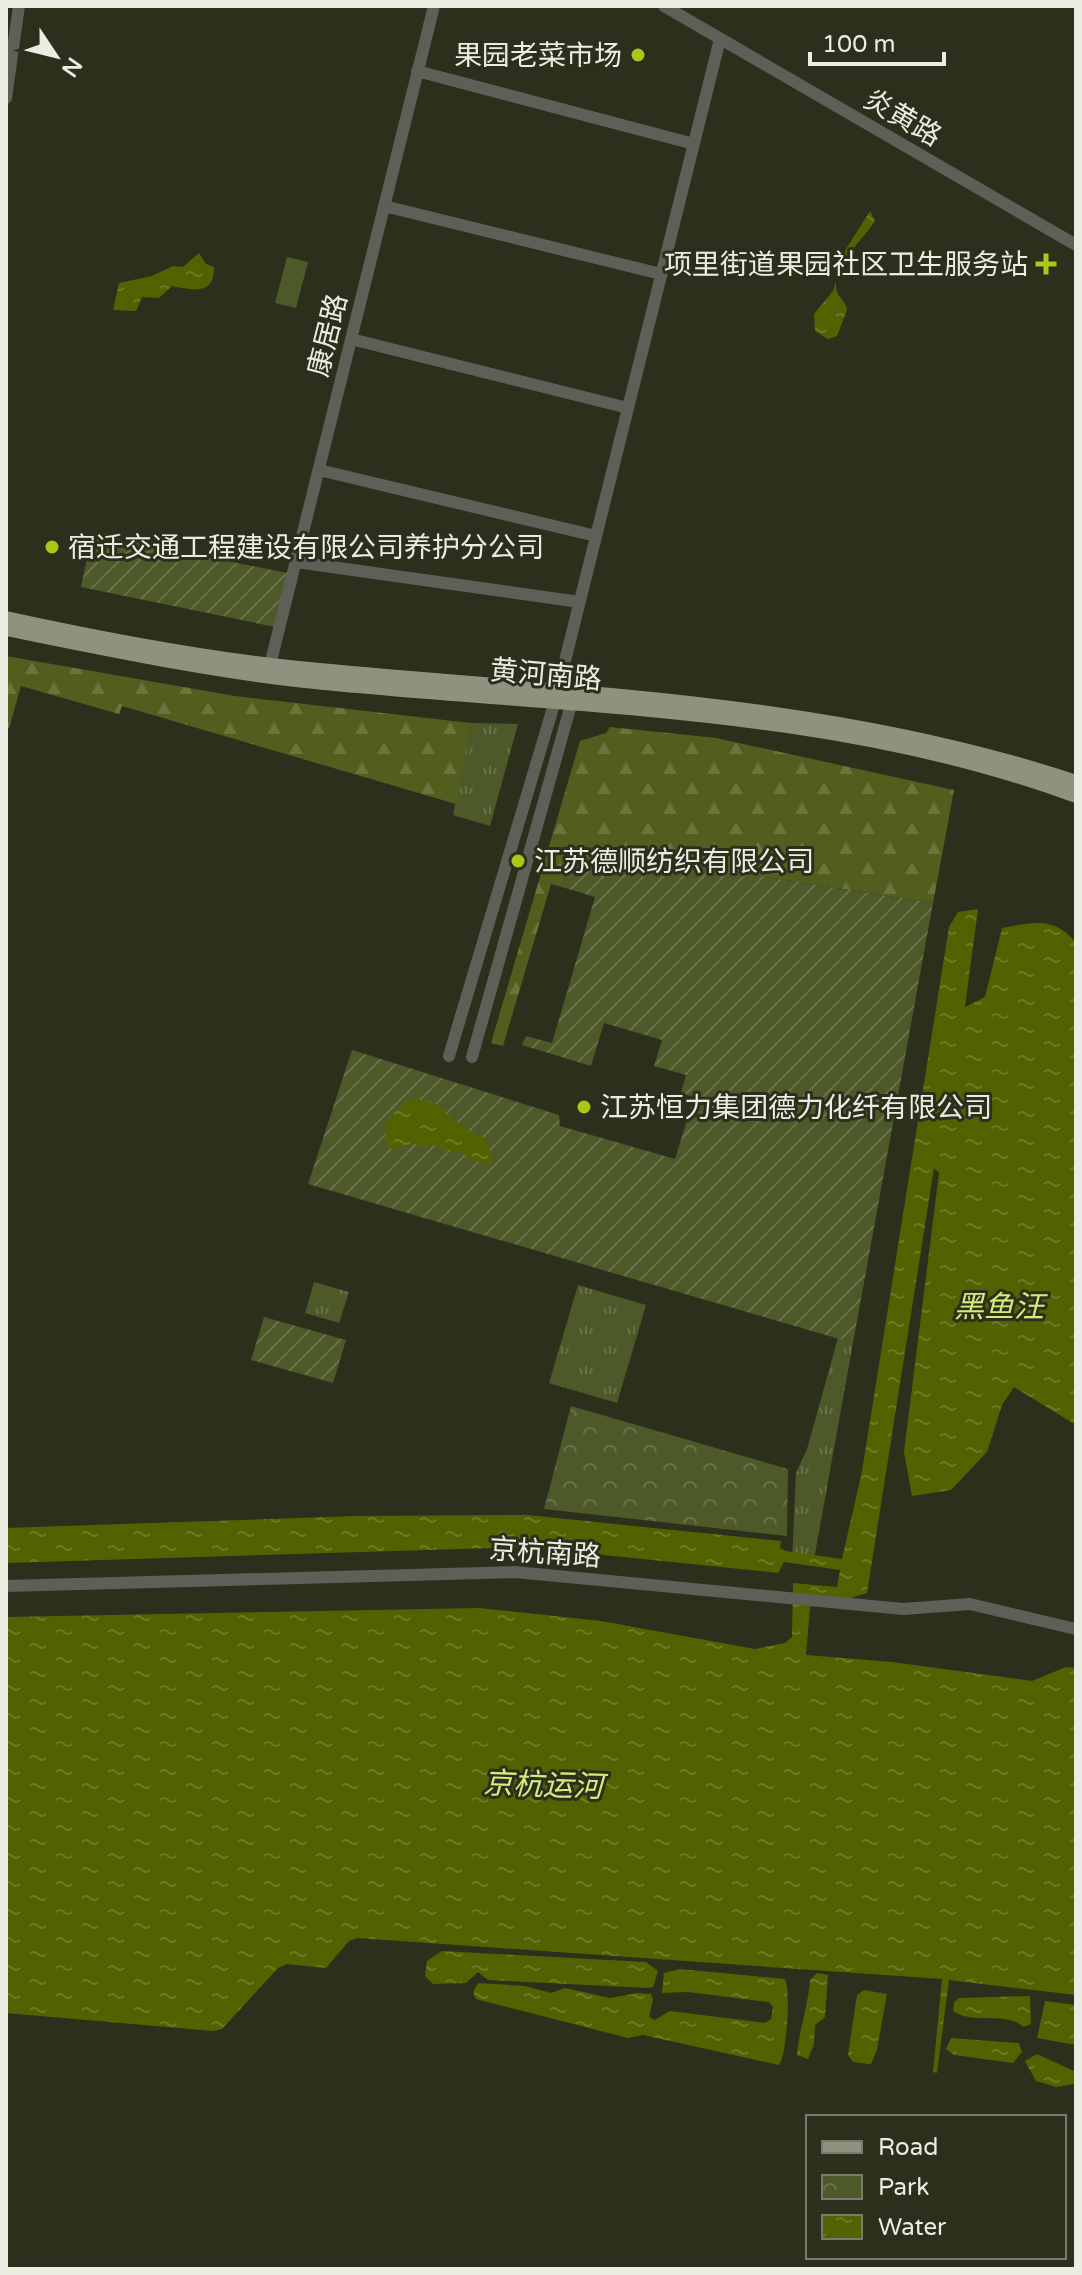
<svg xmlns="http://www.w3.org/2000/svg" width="1082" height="2275" viewBox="0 0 1082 2275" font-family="'Varela Round','Noto Sans SC',sans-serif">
  <defs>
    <pattern id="grass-tufts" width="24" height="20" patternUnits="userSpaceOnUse" patternTransform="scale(2)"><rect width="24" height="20" fill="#4e5929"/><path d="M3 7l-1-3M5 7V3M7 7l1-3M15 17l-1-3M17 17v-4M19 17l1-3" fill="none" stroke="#687148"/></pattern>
    <pattern id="forest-firs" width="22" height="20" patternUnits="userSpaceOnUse" patternTransform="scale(2)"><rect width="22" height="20" fill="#515e1e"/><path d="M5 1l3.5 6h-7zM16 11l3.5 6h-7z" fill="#6a753e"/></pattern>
    <pattern id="park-crowns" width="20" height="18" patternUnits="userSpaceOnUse" patternTransform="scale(2)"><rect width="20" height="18" fill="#4e5929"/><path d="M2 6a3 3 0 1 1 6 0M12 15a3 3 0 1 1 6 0" fill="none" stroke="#687148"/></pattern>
    <pattern id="garden-furrows" width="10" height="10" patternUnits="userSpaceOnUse" patternTransform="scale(2)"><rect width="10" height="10" fill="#4e5929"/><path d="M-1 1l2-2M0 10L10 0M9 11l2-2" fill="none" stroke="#687148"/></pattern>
    <pattern id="water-ripples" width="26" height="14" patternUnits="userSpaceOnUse" patternTransform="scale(2)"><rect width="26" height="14" fill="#536200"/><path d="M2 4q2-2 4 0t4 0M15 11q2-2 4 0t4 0" fill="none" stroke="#6c7925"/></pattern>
  </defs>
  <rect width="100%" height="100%" fill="#2b2f1c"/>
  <path fill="url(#grass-tufts)" d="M471,723L518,724L490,826L453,815Z
    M314,1282L349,1292L339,1323L305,1313Z
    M578,1285L646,1305L617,1403L549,1383Z
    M838,1338L853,1343L813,1565L792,1562L796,1473L807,1449Z"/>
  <path fill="url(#forest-firs)" d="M6,656L235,696L471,723L456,804L122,706L119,714L21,686L9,728L6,727Z
    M610,727L716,738L954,790L933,903L614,853L567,868L562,887L551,884L503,1046L491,1043L580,741L606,733Z"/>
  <path fill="url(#park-crowns)" d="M571,1406L788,1469L787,1536L544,1509Z"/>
  <path fill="url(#garden-furrows)" d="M92,534L288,573L275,627L81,587Z
    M614,853L933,903L853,1343L308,1184L352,1050L559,1115L560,1126L675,1159L694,1097L681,1093L686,1075L654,1066L662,1040L604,1023L591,1066L522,1045L526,1036L552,1043L595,897L562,887L567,868Z
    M264,1317L346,1340L333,1383L251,1360Z"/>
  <path fill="#4e5929" d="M287,257L308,262L296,308L275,303Z"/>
  <path fill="url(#water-ripples)" d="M870,211L875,221C864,239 834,263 836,288C837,297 846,301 847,310L837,336L828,339L815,331L814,314L833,291L846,249Z
    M199,253L206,264L214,267C214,296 193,290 172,286L159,298L142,297L136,311L113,310L119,283L152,276L173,266L183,267Z
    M978,909L965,1007L985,997L1002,928C1032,922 1056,916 1076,943V1425L1014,1387L1002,1405L987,1452L951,1490L912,1496L904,1452L939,1173L934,1168L867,1593L844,1600L811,1597L806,1655L892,1662L1032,1681L1066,1667L1076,1668V1995L949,1980L937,2073L933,2072L942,1979L357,1938L349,1941L326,1968L287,1964L278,1968L222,2029L213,2031L6,2013V1617L479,1608L601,1621L755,1649L785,1643L792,1637L793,1583L837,1587L840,1570L784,1562L778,1573L526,1547L6,1563V1528L356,1516L527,1515L781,1541L780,1548L786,1551L842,1559L862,1471L949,927L958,912Z
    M410,1099C448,1097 450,1128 484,1137L494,1159L489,1164L466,1159L464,1152L440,1149L436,1145L425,1147L413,1143L392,1150C375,1128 392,1113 410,1099Z
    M442,1951L646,1962L658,1971L653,1987L648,1988L488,1980L478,1972L466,1983L433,1984L425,1976L427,1961Z
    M680,1969L785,1979C791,1992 787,2053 779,2065L643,2035L628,2038L476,1999L473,1992L478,1983L525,1986L551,1993L565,1988L610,1998L638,1993L651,1994L653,1999L649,2017L655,2020L670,2011L765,2023L771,2019L773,2007L769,2002L688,1992L662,1993L664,1973Z
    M817,1973L828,1975L825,2017L815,2025L814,2044L808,2059L797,2055C799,2030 808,2007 810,1980Z
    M864,1990L887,1994L877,2050L871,2064L853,2062L848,2055L857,1995Z
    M1030,1996L1031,2024L1023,2027C1008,2011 972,2025 953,2011L954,2002L959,1998Z
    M1045,2001L1076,2005V2045L1037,2038Z
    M951,2038L1019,2043L1022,2052L1013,2063L954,2055L946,2049Z
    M1037,2054L1076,2072L1074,2084L1056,2087L1036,2081L1025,2061Z"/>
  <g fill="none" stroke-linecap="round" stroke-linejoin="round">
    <path stroke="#5e6057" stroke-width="12" d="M664,6L1076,245
      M417,71L694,144
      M6,98L19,6
      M384,206L661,274
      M351,339L628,408
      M319,470L596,536
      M296,562L580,602
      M268,673L434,6
      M449,1056L555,701L720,39
      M472,1057L574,694
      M6,1586L515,1572L903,1609L970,1604L1076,1629"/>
    <path stroke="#8e9380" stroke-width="14" d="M6,618C102,639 201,658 299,668C560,694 824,698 1076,782
      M6,629C105,649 205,670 305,681C562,708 830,705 1076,796"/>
  </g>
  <g fill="#aac716" stroke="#2b2f1c" stroke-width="3">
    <circle cx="638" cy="55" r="8"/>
    <path d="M1042 252h8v8h8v8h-8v8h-8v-8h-8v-8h8z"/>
    <circle cx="52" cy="547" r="8"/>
    <circle cx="518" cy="861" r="8"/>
    <circle cx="584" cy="1107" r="8"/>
  </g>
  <g text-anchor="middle" stroke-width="6" stroke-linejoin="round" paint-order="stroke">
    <g font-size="28" fill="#eaeee2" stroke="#2b2f1c" text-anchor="start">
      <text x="622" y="65" text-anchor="end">果园老菜市场</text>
      <text x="1028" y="274" text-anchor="end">项里街道果园社区卫生服务站</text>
      <text x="68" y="557">宿迁交通工程建设有限公司养护分公司</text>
      <text x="534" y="871">江苏德顺纺织有限公司</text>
      <text x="600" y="1117">江苏恒力集团德力化纤有限公司</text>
    </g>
    <g font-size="28" fill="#eaeee2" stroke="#2b2f1c">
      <text transform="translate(903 117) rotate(30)" y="10">炎黄路</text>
      <text transform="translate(327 335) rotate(-76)" y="10">康居路</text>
      <text transform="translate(546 674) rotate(5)" y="10">黄河南路</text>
      <text transform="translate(545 1552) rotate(4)" y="10">京杭南路</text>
    </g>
    <g font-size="30" font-style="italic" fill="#d4ec7d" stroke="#2b2f1c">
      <text x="999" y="1317">黑鱼汪</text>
      <text transform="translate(543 1785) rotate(2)" y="10">京杭运河</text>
    </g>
  </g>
  <rect width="1082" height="2275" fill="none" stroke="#eaeee2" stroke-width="16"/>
  <rect x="806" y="2115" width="260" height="144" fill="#2b2f1c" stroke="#777b6b" stroke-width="2"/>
  <rect x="822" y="2141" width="40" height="12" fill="#8e9380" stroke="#777b6b" stroke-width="2"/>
  <text x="878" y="2155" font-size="24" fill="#eaeee2">Road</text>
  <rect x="822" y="2175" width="40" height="24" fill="url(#park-crowns)" stroke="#777b6b" stroke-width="2"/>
  <text x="878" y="2195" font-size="24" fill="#eaeee2">Park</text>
  <rect x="822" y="2215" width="40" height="24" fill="url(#water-ripples)" stroke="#777b6b" stroke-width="2"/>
  <text x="878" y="2235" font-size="24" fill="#eaeee2">Water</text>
  <g transform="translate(56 56) rotate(125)" stroke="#2b2f1c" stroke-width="6" paint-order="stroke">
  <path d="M0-6L14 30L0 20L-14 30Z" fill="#eaeee2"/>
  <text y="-12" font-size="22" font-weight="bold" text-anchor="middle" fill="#eaeee2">N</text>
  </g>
  <path d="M810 52v12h134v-12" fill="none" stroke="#eaeee2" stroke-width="4"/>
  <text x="822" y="52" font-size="24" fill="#eaeee2" stroke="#2b2f1c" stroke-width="6" paint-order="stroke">100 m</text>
</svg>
